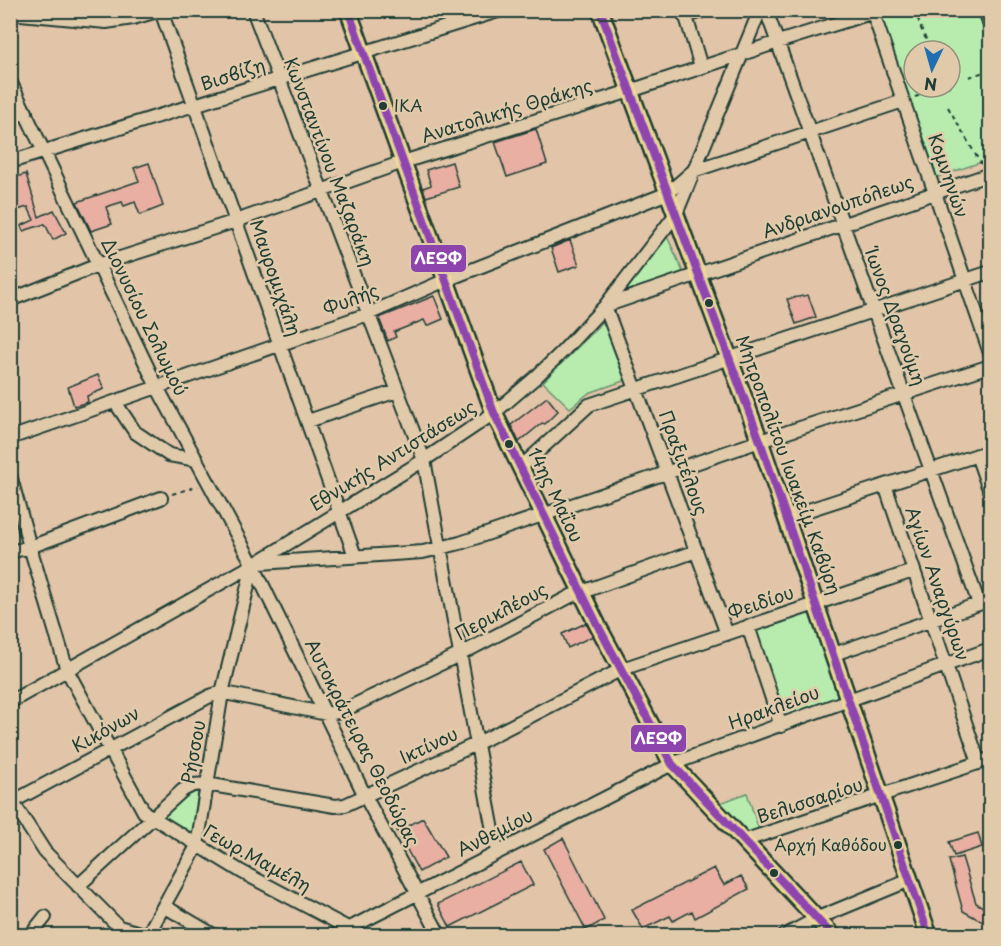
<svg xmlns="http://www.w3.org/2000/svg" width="1001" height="946" viewBox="0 0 1001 946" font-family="'Playpen Sans',sans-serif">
  <rect width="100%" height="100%" fill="#e2c5a8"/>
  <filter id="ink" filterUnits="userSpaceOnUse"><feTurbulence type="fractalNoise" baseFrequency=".0167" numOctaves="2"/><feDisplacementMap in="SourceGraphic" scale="12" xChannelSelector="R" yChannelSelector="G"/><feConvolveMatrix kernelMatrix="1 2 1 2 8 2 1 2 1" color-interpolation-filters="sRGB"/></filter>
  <g filter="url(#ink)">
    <path fill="#b7ecae" stroke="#6b9471" stroke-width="1.5" fill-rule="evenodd" d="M900,11H979L990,45V159L935,178L881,16ZM914,51H950V87H914Z
      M667,236L683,272L617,297Z
      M604,321L626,380L589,393L570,408L543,382Z
      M810,609L841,699L784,720L755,628Z
      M191,792H198L192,836L165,821L163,815Z
      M747,793L759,830L743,836L715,805Z"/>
    <path fill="#e8afa2" stroke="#1f3d34" stroke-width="1.5" d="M536,129L547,164L507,177L495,142Z
      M452,162L459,187L426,197L423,188L431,185L426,170Z
      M149,163L163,206L140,215L135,202L124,206L122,202L106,207L112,224L91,231L77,202L139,181L134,168Z
      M26,174L39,217L54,210L66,233L53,240L45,224L23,231L21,226L34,220L28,207L10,212V179Z
      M570,240L579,265L559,272L551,248Z
      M808,295L816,317L796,324L787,299Z
      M434,296L443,319L427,326L424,320L394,332L396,337L388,341L379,318Z
      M98,375L104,389L87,396L88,402L74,406L68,387Z
      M547,397L558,411L545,424L542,423L519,442L511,425Z
      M586,623L593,636L568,648L562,634Z
      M423,818L446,857L419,872L397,831Z
      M978,833L982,847L954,856L949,842Z
      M563,838L604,920L586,930L544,849Z
      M962,857L976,903L990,911V926L963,911L949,860Z
      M521,862L533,885L450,927L438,904Z
      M714,868L724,885L741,876L749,889L695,918L692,911L673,921L670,916L643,929L632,910Z"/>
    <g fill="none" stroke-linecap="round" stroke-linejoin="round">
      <g stroke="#1f3d34" stroke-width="16">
        <path id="minor" d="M253,10L424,460L497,852
          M684,10L701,67
          M766,10L979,604
          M872,10L990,353
          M985,10L990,26
          M161,11L355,556
          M10,13L106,22L133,18L161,10
          M685,17L705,10
          M10,81L157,387L253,565L365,796L440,936
          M10,115L26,112
          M10,162L501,10
          M10,300L98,265L236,221L403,162L630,91L778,42L880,10
          M115,402L135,432L169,455L197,460
          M308,421L397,391
          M10,438L368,314L446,280L668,193L693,171L903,101
          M977,455L990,492
          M520,468L589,405L990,272
          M10,475L30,547L67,670L144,812L242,872L348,928
          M885,485L979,763
          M787,517L990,451
          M10,552L30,547L161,498
          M260,563L423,552L460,543L760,441L990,366
          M748,626L781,726
          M727,634L605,306L990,174
          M834,654L990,600
          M10,702L253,565L424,460L494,413L535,378L562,352L605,306L676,214L760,10
          M10,798L45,852L119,927L150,936
          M10,805L12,802L210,696L220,693L230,694L327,714L342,711L461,654L571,596L696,551
          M743,841L990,759
          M78,886L183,790L193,785L206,784L335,806L345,805L476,744L622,669L913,571
          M164,906L215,936
          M30,936L45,917
          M147,936L197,846L222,693L253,565
          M334,936L672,764L990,649
          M784,936L818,918L910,880"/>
      </g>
      <g stroke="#1f3d34" stroke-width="20">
        <path id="major" d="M348,10L494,413L598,626L672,764L833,936
          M600,10L760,441L929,936"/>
      </g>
      <path stroke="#1f3d34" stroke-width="2" stroke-dasharray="4.5 4.5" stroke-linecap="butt" d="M915,10L923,34L934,51
        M969,77L990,70
        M915,97L929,92
        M948,107L981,164
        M172,494L198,486"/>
      <use href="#minor" stroke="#e1caaa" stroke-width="12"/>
      <use href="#major" stroke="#f7e281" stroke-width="15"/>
      <g stroke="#e1caaa" stroke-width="12">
        <path id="bus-1" d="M348,10L494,413L598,626L672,764L833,936
          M600,10L760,441L929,936"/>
      </g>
      <use href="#bus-1" stroke="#8e44ad" stroke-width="8"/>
    </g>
  </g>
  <g fill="#1f3d34" stroke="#e1caaa" stroke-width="2">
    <circle cx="383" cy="106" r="5"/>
    <circle cx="709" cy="303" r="5"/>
    <circle cx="509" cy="444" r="5"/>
    <circle cx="898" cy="845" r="5"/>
    <circle cx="774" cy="873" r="5"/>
  </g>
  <g text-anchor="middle" stroke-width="5" stroke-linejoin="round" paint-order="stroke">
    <g font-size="16" fill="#1f3d34" stroke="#e1caaa" text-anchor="start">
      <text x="394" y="112">ΙΚΑ</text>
      <text x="887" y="851" text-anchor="end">Αρχή Καθόδου</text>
    </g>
    <g font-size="18" fill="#1f3d34" stroke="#e1caaa">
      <text transform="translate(233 75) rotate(-18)" y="6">Βισβίζη</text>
      <text transform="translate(507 111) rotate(-17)" y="6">Ανατολικής Θράκης</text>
      <text transform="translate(329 162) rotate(69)" y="6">Κωνσταντίνου Μαζαράκη</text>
      <text transform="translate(948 176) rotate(71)" y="6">Κομνηνών</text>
      <text transform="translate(838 207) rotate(-19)" y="6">Ανδριανουπόλεως</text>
      <text transform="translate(275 278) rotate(71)" y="6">Μαυρομιχάλη</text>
      <text transform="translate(351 300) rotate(-21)" y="6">Φυλής</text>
      <text transform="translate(144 317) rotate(64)" y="6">Διονυσίου Σολωμού</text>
      <text transform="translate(895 317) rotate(70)" y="6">Ίωνος Δραγούμη</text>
      <text transform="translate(393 456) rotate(-32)" y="6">Εθνικής Αντιστάσεως</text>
      <text transform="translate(683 463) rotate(70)" y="6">Πραξιτέλους</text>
      <text transform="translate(788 465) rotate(70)" y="6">Μητροπολίτου Ιωακείμ Καβύρη</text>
      <text transform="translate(555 495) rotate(64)" y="6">14ης Μαΐου</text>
      <text transform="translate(937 584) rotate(71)" y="6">Αγίων Αναργύρων</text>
      <text transform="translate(761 603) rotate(-19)" y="6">Φειδίου</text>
      <text transform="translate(501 612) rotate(-28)" y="6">Περικλέους</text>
      <text transform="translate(774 708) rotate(-20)" y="6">Ηρακλείου</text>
      <text transform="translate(106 730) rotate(-29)" y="6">Κικόνων</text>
      <text transform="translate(362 743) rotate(63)" y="6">Αυτοκράτειρας Θεοδώρας</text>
      <text transform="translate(429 746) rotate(-25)" y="6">Ικτίνου</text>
      <text transform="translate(194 752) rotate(-80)" y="6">Ρήσσου</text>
      <text transform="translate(810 801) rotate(-18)" y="6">Βελισσαρίου</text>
      <text transform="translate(495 833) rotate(-27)" y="6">Ανθεμίου</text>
      <text transform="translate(257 859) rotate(29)" y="6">Γεωρ.Μαμέλη</text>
    </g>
  </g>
  <g stroke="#e1caaa" stroke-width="2">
    <rect x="410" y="244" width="57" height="29" rx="6" fill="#8e44ad"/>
    <rect x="630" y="724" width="57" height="29" rx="6" fill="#8e44ad"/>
  </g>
  <g font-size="16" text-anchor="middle" font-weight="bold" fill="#fff">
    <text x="438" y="264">ΛΕΩΦ</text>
    <text x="658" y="744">ΛΕΩΦ</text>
  </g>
  <rect width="1001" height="946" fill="none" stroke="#e1caaa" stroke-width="36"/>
  <rect x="18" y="18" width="965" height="910" fill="none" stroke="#1f3d34" stroke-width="2" filter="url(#ink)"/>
  <g transform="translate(932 69) rotate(185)"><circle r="28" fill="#e1caaa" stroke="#93927b" stroke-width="1.5"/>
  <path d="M0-4.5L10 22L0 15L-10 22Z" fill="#1f6fb2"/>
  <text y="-9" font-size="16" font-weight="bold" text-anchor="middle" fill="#1f3d34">N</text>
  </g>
</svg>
